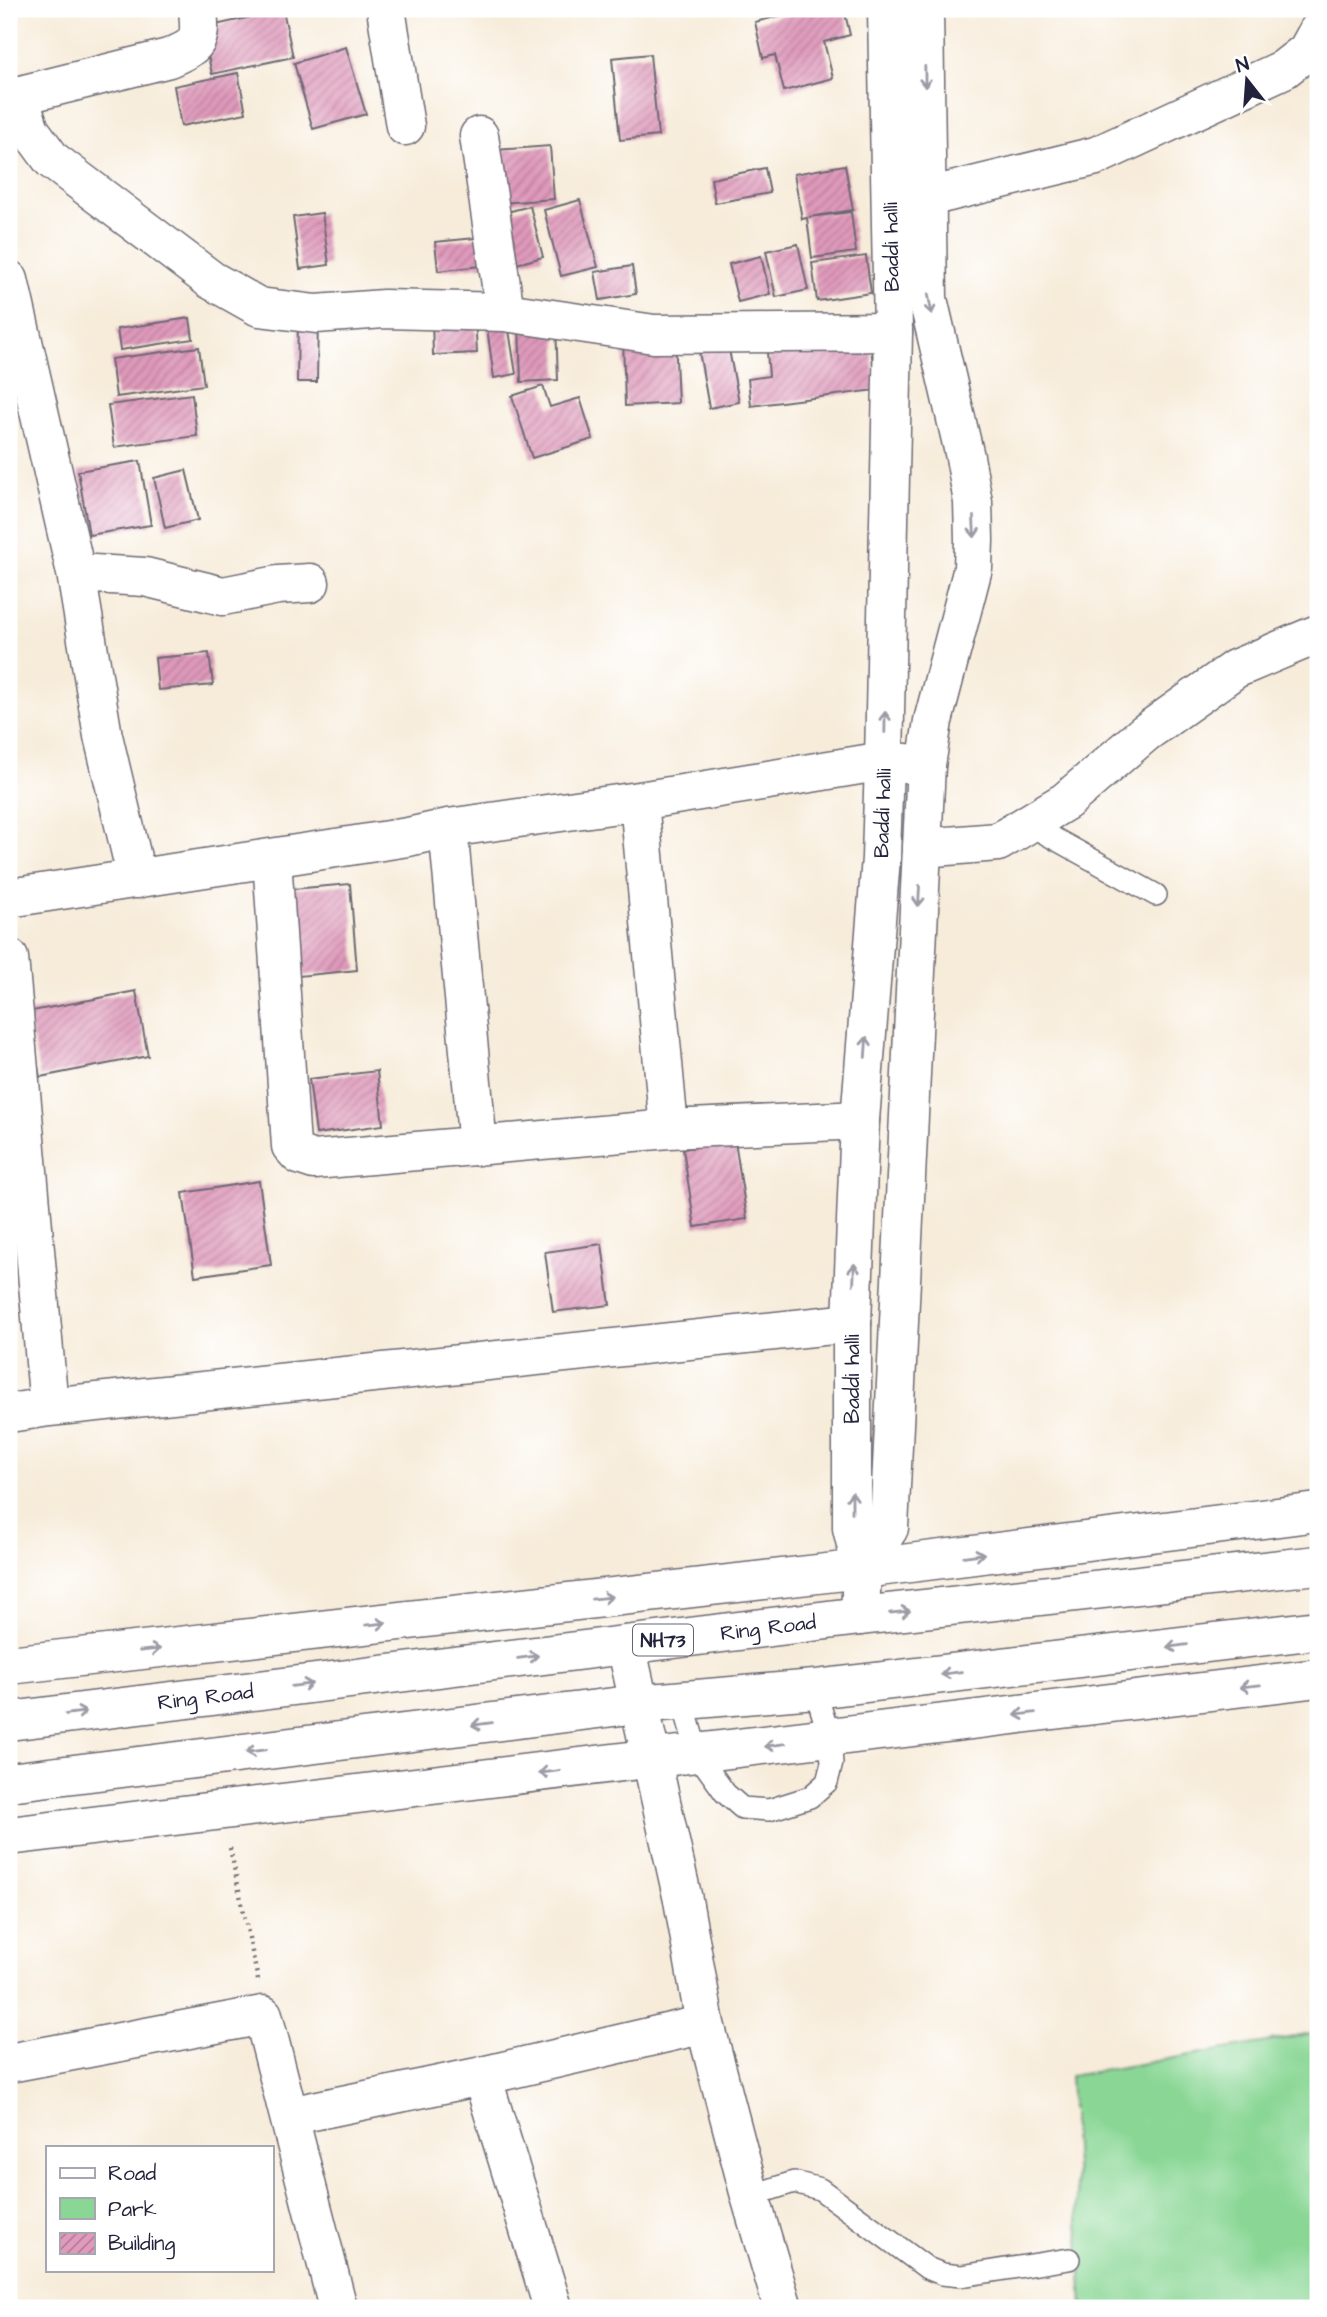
<svg xmlns="http://www.w3.org/2000/svg" width="1327" height="2317" viewBox="0 0 1327 2317" font-family="'Architects Daughter',sans-serif">
  <defs>
    <pattern id="building-hatch" width="6" height="6" patternUnits="userSpaceOnUse" patternTransform="scale(1.75)"><rect width="6" height="6" fill="#e09abb"/><path d="M-1 1l2-2M0 6l6-6M5 7l2-2" fill="none" stroke="#b57d99"/></pattern>
  </defs>
  <rect width="100%" height="100%" fill="#fff"/>
  <filter id="ink" filterUnits="userSpaceOnUse"><feTurbulence type="fractalNoise" baseFrequency=".0143" numOctaves="2"/><feDisplacementMap in="SourceGraphic" scale="14" xChannelSelector="R" yChannelSelector="G"/><feConvolveMatrix kernelMatrix="1 2 1 2 8 2 1 2 1" color-interpolation-filters="sRGB"/></filter>
  <filter id="wash" filterUnits="userSpaceOnUse"><feTurbulence type="fractalNoise" baseFrequency=".00686" numOctaves="4" result="noise"/><feDisplacementMap in="SourceGraphic" scale="28" xChannelSelector="R" yChannelSelector="G"/><feGaussianBlur stdDeviation="1.57" result="paint"/><feColorMatrix in="noise" values="0 0 0 0 0 0 0 0 0 0 0 0 0 0 0 0 0 1.4 0 .05"/><feComposite in="paint" operator="in"/></filter>
  <g filter="url(#wash)">
    <rect width="100%" height="100%" fill="#f7ecda"/>
    <path fill="#8ad795" stroke="#567c68" stroke-width="2" d="M1318,2033V2308H1083L1070,2076Z"/>
    <g id="blocks">
      <path fill="url(#building-hatch)" d="M808,9H844L850,35L824,42L833,78L784,91L775,55L763,58L755,22Z
        M283,10L293,57L212,74L202,28Z
        M346,47L366,114L313,129L294,63Z
        M650,54L658,136L620,140L612,58Z
        M238,73L246,113L181,126L174,86Z
        M550,146L554,199L501,203L496,150Z
        M845,165L853,210L809,217L851,212L856,252L812,258L807,218L802,219L794,174Z
        M765,168L770,193L715,203L711,179Z
        M580,200L598,267L561,276L544,210Z
        M530,206L543,257L505,267L492,216Z
        M322,213L329,265L300,269L293,217Z
        M486,237L489,265L438,271L435,242Z
        M798,244L808,290L776,297L766,251Z
        M761,256L770,294L738,302L729,264Z
        M866,256L871,293L817,301L812,263Z
        M632,266L636,294L600,300L595,272Z
        M475,315L477,353L433,355L432,317Z
        M298,317H318L317,382H297Z
        M190,318L193,339L120,350L117,329Z
        M508,324L516,374L494,378L487,328Z
        M556,324L558,380L521,382L519,326Z
        M726,334L739,402L709,408L697,340Z
        M675,336L678,403L625,406L623,338Z
        M870,339L876,390L751,406L748,379L769,376L767,352Z
        M199,347L204,385L116,397L111,359Z
        M543,386L550,407L580,398L593,439L532,458L512,396Z
        M192,394L197,436L114,447L108,405Z
        M140,461L151,525L89,535L78,471Z
        M186,470L198,520L165,528L154,478Z
        M209,653L213,685L158,690L155,658Z
        M350,884L357,970L289,977L281,890Z
        M136,991L148,1056L40,1077L27,1012Z
        M377,1071L383,1125L316,1134L309,1079Z
        M735,1141L747,1219L695,1227L683,1149Z
        M259,1181L271,1265L195,1276L183,1193Z
        M602,1244L610,1305L553,1312L545,1252Z"/>
    </g>
  </g>
  <g filter="url(#ink)">
    <use href="#blocks" fill-opacity="0" stroke="#6d6973" stroke-width="2"/>
    <g fill="none" stroke-linecap="round" stroke-linejoin="round">
      <g stroke="#6d6973" stroke-width="24">
        <path id="lane" d="M1028,824L1156,895
          M682,1700L698,1755L725,1793L742,1808L769,1810L810,1797L827,1782L832,1763L830,1739L815,1689
          M750,2196L794,2182L820,2189L927,2268L942,2274L961,2276L1069,2259"/>
      </g>
      <g stroke="#6d6973" stroke-width="41">
        <path id="street" d="M386,9L405,126
          M19,96L30,130L52,160L211,280L259,307L316,314L384,309L505,312L654,334L893,332
          M9,98L169,58C199,45 201,42 198,9
          M479,136L505,312
          M928,197L1096,156L1284,69L1307,51L1318,31
          M9,280L76,573L103,736L137,879
          M76,573L145,577L223,596L278,585L310,583
          M639,801L669,1129
          M448,828L478,1146
          M922,848L998,842L1066,801L1145,733L1235,669L1318,634
          M272,858L291,1146L299,1155L314,1160L669,1129L860,1120
          M9,898L408,837L448,828L639,801L884,761L926,765
          M9,958L49,1407
          M9,1413L49,1407L852,1323
          M626,1645L683,1900L705,2024L750,2196L783,2308
          M9,2063L263,2015L338,2308
          M482,2076L553,2308
          M289,2116L482,2076L705,2024"/>
      </g>
      <g stroke="#6d6973" stroke-width="41">
        <g id="secondary">
          <path d="M862,1569L889,1528L926,765L933,721L973,568L974,540L973,502L965,457L928,299L924,9"/>
          <path id="s1" d="M860,1616L862,1569L852,1528V1323L860,1120L881,858L884,761L893,332L887,9"/>
          <path d="M9,1665L862,1569L1318,1512"/>
          <path d="M9,1836L1318,1678"/>
        </g>
      </g>
      <g stroke="#6d6973" stroke-width="41">
        <g id="highway">
          <path id="s2" d="M9,1721L860,1616L1318,1565"/>
          <path d="M9,1782L638,1704L815,1689L1318,1630"/>
        </g>
      </g>
      <path stroke="#6d6973" stroke-width="4.5" stroke-dasharray="2 5" stroke-linecap="butt" d="M230,1848L258,1980"/>
      <use href="#lane" stroke="#fff" stroke-width="21"/>
      <use href="#street" stroke="#fff" stroke-width="38"/>
      <use href="#secondary" stroke="#fff" stroke-width="38"/>
      <use href="#highway" stroke="#fff" stroke-width="38"/>
    </g>
    <defs><path id="oneway-shaft" d="M-6 0H5M1.5-3L5.5 0L1.5 3" fill="none" stroke-width="1.6" stroke-linecap="round" stroke-linejoin="round" transform="scale(1.75)"/></defs>
    <g stroke="#9c9ca7">
      <use href="#oneway-shaft" transform="translate(925 77) rotate(89)"/>
      <use href="#oneway-shaft" transform="translate(930 304) rotate(80)"/>
      <use href="#oneway-shaft" transform="translate(974 527) rotate(87)"/>
      <use href="#oneway-shaft" transform="translate(885 722) rotate(-89)"/>
      <use href="#oneway-shaft" transform="translate(919 896) rotate(93)"/>
      <use href="#oneway-shaft" transform="translate(866 1047) rotate(-86)"/>
      <use href="#oneway-shaft" transform="translate(854 1274) rotate(-88)"/>
      <use href="#oneway-shaft" transform="translate(852 1502) rotate(-90)"/>
      <use href="#oneway-shaft" transform="translate(974 1555) rotate(-7)"/>
      <use href="#oneway-shaft" transform="translate(602 1598) rotate(-6)"/>
      <use href="#oneway-shaft" transform="translate(900 1612) rotate(-6)"/>
      <use href="#oneway-shaft" transform="translate(376 1624) rotate(-6)"/>
      <use href="#oneway-shaft" transform="translate(1177 1646) rotate(173)"/>
      <use href="#oneway-shaft" transform="translate(150 1650) rotate(-6)"/>
      <use href="#oneway-shaft" transform="translate(528 1657) rotate(-7)"/>
      <use href="#oneway-shaft" transform="translate(951 1673) rotate(173)"/>
      <use href="#oneway-shaft" transform="translate(302 1685) rotate(-7)"/>
      <use href="#oneway-shaft" transform="translate(1250 1686) rotate(174)"/>
      <use href="#oneway-shaft" transform="translate(76 1713) rotate(-7)"/>
      <use href="#oneway-shaft" transform="translate(1025 1714) rotate(173)"/>
      <use href="#oneway-shaft" transform="translate(482 1724) rotate(173)"/>
      <use href="#oneway-shaft" transform="translate(775 1745) rotate(173)"/>
      <use href="#oneway-shaft" transform="translate(256 1751) rotate(173)"/>
      <use href="#oneway-shaft" transform="translate(549 1772) rotate(173)"/>
    </g>
  </g>
  <g text-anchor="middle" stroke-width="5" stroke-linejoin="round" paint-order="stroke">
    <rect fill="#fff" stroke="#646476" stroke-width="2" x="633" y="1624.5" width="60" height="31" rx="5"/>
    <g font-size="19" font-weight="bold" fill="#22223b">
      <text x="663" y="1647">NH73</text>
    </g>
    <g font-size="21" fill="#22223b" stroke="#fff">
      <text transform="translate(891 247) rotate(-91)" y="7">Baddi halli</text>
      <text dy="7" stroke="none"><textPath href="#s1" startOffset="805">Baddi halli</textPath></text>
      <text transform="translate(852 1379) rotate(-90)" y="7">Baddi halli</text>
      <text dy="7" stroke="none"><textPath href="#s2" startOffset="765">Ring Road</textPath></text>
      <text dy="7" stroke="none"><textPath href="#s2" startOffset="198">Ring Road</textPath></text>
    </g>
  </g>
  <rect width="1327" height="2317" fill="none" stroke="#fff" stroke-width="35"/>
  <rect x="46" y="2146" width="228" height="126" fill="#ffffff" stroke="#a7a7b1" stroke-width="2"/>
  <rect x="60" y="2168" width="35" height="10" fill="#ffffff" stroke="#a7a7b1" stroke-width="2"/>
  <text x="108" y="2180" font-size="21" fill="#22223b">Road</text>
  <rect x="60" y="2198" width="35" height="21" fill="#8ad795" stroke="#a7a7b1" stroke-width="2"/>
  <text x="108" y="2216" font-size="21" fill="#22223b">Park</text>
  <rect x="60" y="2233" width="35" height="21" fill="url(#building-hatch)" stroke="#a7a7b1" stroke-width="2"/>
  <text x="108" y="2250" font-size="21" fill="#22223b">Building</text>
  <g transform="translate(1247 80) rotate(343)" stroke="#ffffff" stroke-width="5" paint-order="stroke">
  <path d="M0-5L12 26L0 18L-12 26Z" fill="#22223b"/>
  <text y="-10" font-size="19" font-weight="bold" text-anchor="middle" fill="#22223b">N</text>
  </g>
</svg>
